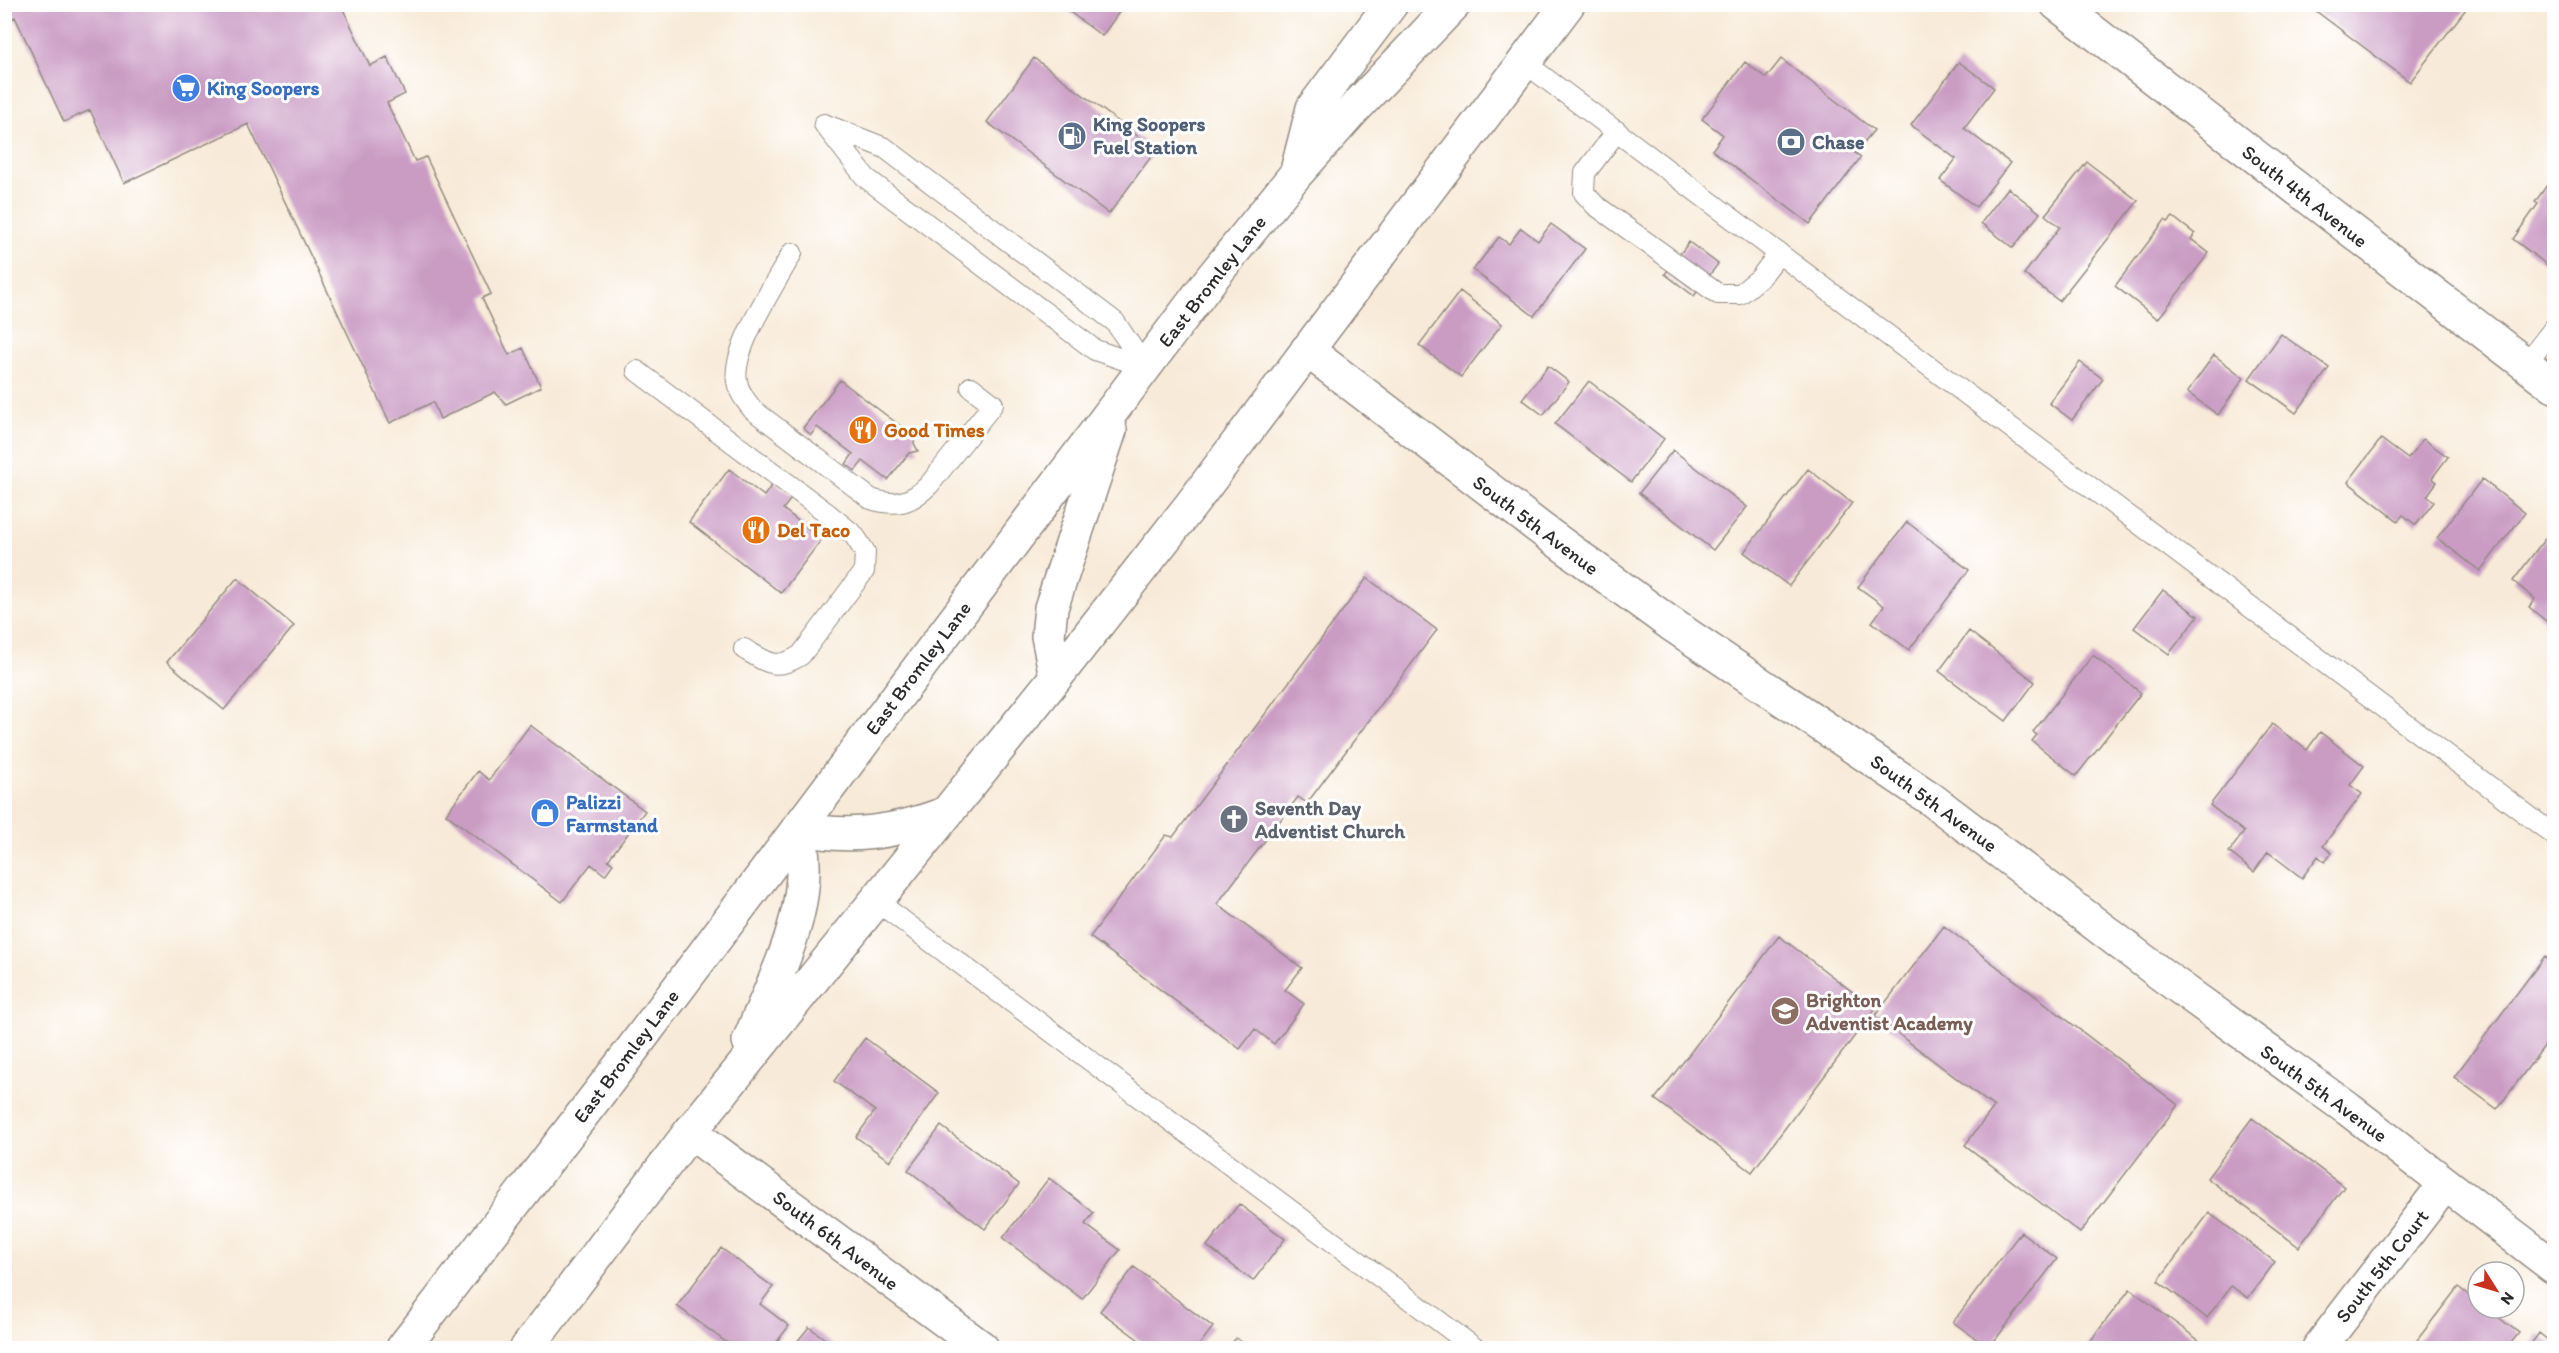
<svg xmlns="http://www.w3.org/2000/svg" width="2559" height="1353" viewBox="0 0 2559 1353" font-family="Itim,sans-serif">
  <rect width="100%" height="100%" fill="#fff"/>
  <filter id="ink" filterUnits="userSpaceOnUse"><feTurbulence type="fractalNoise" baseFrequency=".0167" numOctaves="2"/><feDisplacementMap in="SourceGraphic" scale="12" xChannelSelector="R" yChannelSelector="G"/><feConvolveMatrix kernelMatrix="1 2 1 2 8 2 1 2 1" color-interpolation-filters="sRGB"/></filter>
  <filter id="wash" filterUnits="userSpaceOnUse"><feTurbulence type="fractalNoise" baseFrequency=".008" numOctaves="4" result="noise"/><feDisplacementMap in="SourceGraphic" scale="24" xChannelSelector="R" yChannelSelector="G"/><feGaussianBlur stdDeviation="1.35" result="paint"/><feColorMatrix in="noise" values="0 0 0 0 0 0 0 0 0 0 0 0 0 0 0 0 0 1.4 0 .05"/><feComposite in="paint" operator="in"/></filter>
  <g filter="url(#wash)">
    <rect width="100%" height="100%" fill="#f8ead8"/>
    <g id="blocks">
      <path fill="#ca9cc4" d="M1059,4H1125L1102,36Z
        M4,5H341L370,66L387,57L405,94L387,103L415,161L426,157L491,294L482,298L509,355L523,348L541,387L506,404L495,392L440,419L433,402L390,423L248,124L124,183L90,110L64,122L15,17L4,22Z
        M2308,5H2469L2410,82Z
        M1034,58L1156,150L1109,214L987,122Z
        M1781,59L1874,130L1855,153L1861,157L1810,224L1712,150L1723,135L1702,119L1745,62L1766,78Z
        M1959,62L1994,88L1964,128L2010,163L1976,207L1940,180L1956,159L1911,125Z
        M2087,162L2138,201L2059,301L2024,274L2060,227L2045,215Z
        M2554,175V270L2513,239L2538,204L2535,202Z
        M2008,188L2040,213L2013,248L1981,223Z
        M2173,217L2195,234L2191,239L2209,253L2158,319L2115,286L2165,220L2168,222Z
        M1551,224L1585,249L1534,316L1473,270L1499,237L1509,244L1521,228L1538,241Z
        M1689,242L1718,264L1694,296L1665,274Z
        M1460,291L1502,324L1461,377L1419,345Z
        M2281,334L2329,368L2296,413L2249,379Z
        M2214,355L2244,378L2218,415L2187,392Z
        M2080,362L2103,379L2072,420L2049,403Z
        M1548,366L1569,382L1543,415L1522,399Z
        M840,380L907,431L915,429L914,443L918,451L909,453L888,480L863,461L855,471L846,464L853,454L817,427L811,435L803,428Z
        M1589,381L1664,439L1631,482L1555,424Z
        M2381,439L2408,459L2423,439L2448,457L2432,478L2437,482L2427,496L2434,502L2416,525L2403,515L2398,521L2348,482Z
        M1673,450L1747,507L1713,550L1639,493Z
        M729,469L764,496L774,482L793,496L783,509L822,539L781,593L689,522Z
        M1808,469L1852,503L1789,586L1744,552Z
        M2482,479L2525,513L2480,571L2437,538Z
        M1907,522L1969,570L1909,650L1872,622L1884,606L1858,587Z
        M2550,532L2554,536V610L2546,621L2529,607L2535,599L2513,581Z
        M237,578L294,626L224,710L167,662Z
        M1367,578L1437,630L1307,803L1298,797L1217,904L1302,968L1285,990L1304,1004L1274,1044L1255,1029L1240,1049L1090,937L1166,835L1173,837Z
        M2163,590L2198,616L2169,654L2134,628Z
        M1969,631L2035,682L2006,721L1939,671Z
        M2093,655L2141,693L2076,776L2032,741L2037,735L2033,732Z
        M2272,724L2307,750L2320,732L2364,766L2350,785L2362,794L2323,846L2332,853L2325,862L2318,856L2302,878L2268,852L2254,872L2229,852L2244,832L2210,805Z
        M530,725L645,811L608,860L613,864L605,875L591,864L562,902L446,814L478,771L489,780Z
        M1944,926L2178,1105L2080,1233L1965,1145L1994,1107L1875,1016Z
        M1779,936L1875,1009L1752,1172L1655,1099Z
        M2545,956L2554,963V1033L2497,1109L2454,1077Z
        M865,1038L939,1093L890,1161L856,1137L875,1111L834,1081Z
        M2252,1118L2344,1187L2299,1247L2207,1178Z
        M941,1126L1019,1184L985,1229L908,1170Z
        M1049,1178L1094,1213L1085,1224L1120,1250L1082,1299L1003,1238Z
        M1239,1204L1285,1239L1253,1281L1207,1246Z
        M2209,1213L2275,1262L2248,1298L2231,1286L2207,1318L2158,1281Z
        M2021,1232L2057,1259L1989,1348L1953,1322Z
        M721,1248L773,1287L760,1304L789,1326L772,1348H734L677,1306Z
        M1134,1267L1213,1327L1197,1348H1150L1100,1311Z
        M2458,1287L2478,1302V1308H2486L2519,1333L2507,1348H2411Z
        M2130,1289L2209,1348H2085Z
        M809,1327L837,1348H792Z
        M2539,1333L2554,1345V1348H2528Z
        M1236,1338L1250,1348H1228Z"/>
    </g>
  </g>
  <g filter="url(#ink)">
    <use href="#blocks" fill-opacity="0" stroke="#928a82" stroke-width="1.5"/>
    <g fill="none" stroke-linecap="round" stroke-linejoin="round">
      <g stroke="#928a82" stroke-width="22">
        <path id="lane" d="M1525,63L2554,835
          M824,124L866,178L1095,350L1145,367
          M824,124L885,148L1115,322L1145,367
          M1617,131L1585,173L1584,193L1595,205L1718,294H1740L1760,278L1779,253
          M792,253C776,283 731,349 737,381C739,393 746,401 753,410L871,499C896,507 911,503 929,485L993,404L971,387
          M2526,364L2554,328
          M637,371L827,513L854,535L865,552L864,571L801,655C776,671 768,663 744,649
          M875,900L1475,1348"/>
      </g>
      <g stroke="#928a82" stroke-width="36">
        <path id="street" d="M1307,350L1541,529L1671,624L1931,799L2161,974L2348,1109L2554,1267
          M690,1132L982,1348
          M2319,1348L2445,1184"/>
      </g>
      <g stroke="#928a82" stroke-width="36">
        <path id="secondary" d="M2057,4L2554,386
          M1298,167L1313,108L1391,4
          M1056,677L1048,636L1051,608L1110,430
          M749,1041C776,974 818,902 798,828C850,840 895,832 945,814
          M403,1348L619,1067L1211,279L1296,174L1354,109L1454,4
          M527,1348L690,1132L1056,677L1191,505L1568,4"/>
      </g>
      <use href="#lane" stroke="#fff" stroke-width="20"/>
      <use href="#street" stroke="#fff" stroke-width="33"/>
      <use href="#secondary" stroke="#fff" stroke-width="33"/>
    </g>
  </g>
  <defs>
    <g id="supermarket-disc" transform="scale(1.5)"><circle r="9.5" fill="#3f7fe0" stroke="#fff"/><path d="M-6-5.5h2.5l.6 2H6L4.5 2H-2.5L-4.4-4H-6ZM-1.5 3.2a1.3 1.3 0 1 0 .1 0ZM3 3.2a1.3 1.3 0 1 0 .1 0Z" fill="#fff"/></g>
    <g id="fuel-disc" transform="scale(1.5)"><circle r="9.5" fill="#5c6f8a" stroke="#fff"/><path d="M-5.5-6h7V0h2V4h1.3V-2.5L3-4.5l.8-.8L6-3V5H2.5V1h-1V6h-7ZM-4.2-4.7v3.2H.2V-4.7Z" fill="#fff"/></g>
    <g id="bank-disc" transform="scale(1.5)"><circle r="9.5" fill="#5c6f8a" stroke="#fff"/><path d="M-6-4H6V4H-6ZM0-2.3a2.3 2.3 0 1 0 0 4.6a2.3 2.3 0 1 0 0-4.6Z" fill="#fff"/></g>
    <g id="restaurant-disc" transform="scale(1.5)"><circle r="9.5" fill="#e8710a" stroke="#fff"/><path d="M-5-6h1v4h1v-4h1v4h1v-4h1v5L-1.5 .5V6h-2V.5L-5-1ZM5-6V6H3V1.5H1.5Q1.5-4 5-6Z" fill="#fff"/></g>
    <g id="shop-disc" transform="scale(1.5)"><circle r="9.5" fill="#3f7fe0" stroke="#fff"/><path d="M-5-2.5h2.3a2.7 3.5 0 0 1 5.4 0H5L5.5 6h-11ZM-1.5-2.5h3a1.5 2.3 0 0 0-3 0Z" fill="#fff"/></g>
    <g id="church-disc" transform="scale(1.5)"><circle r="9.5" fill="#6b7280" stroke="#fff"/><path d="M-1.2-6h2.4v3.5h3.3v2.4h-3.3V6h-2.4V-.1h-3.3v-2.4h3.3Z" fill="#fff"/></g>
    <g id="school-disc" transform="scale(1.5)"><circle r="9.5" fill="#8d6e63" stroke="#fff"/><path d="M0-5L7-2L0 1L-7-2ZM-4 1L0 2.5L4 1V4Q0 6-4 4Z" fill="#fff"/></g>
  </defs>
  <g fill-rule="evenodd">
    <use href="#supermarket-disc" x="186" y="88"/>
    <use href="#fuel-disc" x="1072" y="136"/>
    <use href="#bank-disc" x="1791" y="142"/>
    <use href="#restaurant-disc" x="863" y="430"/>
    <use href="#restaurant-disc" x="756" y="530"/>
    <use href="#shop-disc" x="545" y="813"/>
    <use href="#church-disc" x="1234" y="819"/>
    <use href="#school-disc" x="1785" y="1011"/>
  </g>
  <g text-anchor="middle" stroke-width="6" stroke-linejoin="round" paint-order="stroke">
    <g font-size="20" font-weight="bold" fill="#366cbe" stroke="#fff" text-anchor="start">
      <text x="207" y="95">King Soopers</text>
      <text x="566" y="809">Palizzi<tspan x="566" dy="23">Farmstand</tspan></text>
    </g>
    <g font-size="20" font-weight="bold" fill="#4e5e75" stroke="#fff" text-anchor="start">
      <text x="1093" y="131">King Soopers<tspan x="1093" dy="23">Fuel Station</tspan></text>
      <text x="1812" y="149">Chase</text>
    </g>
    <g font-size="20" fill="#2b2b2b" stroke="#fff">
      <text transform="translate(2305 196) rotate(38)" y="7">South 4th Avenue</text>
      <text transform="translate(1212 281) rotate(-52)" y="7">East Bromley Lane</text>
      <text transform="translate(1536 525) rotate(37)" y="7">South 5th Avenue</text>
      <text transform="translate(918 668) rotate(-53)" y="7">East Bromley Lane</text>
      <text transform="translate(1934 803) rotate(36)" y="7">South 5th Avenue</text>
      <text transform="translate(626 1056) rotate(-53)" y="7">East Bromley Lane</text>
      <text transform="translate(2324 1093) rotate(36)" y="7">South 5th Avenue</text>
      <text transform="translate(836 1240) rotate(37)" y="7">South 6th Avenue</text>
      <text transform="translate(2382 1266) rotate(-52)" y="7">South 5th Court</text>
    </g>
    <g font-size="20" font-weight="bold" fill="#c56008" stroke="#fff" text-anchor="start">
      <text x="884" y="437">Good Times</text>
      <text x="777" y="537">Del Taco</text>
    </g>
    <g font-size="20" font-weight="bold" fill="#5b616d" stroke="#fff" text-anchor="start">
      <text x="1255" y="815">Seventh Day<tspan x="1255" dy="23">Adventist Church</tspan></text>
    </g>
    <g font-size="20" font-weight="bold" fill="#785e54" stroke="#fff" text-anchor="start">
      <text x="1806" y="1007">Brighton<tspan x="1806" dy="23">Adventist Academy</tspan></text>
    </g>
  </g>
  <rect width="2559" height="1353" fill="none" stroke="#fff" stroke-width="24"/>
  <g transform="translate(2496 1290) rotate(127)"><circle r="28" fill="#ffffff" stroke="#aaaaaa" stroke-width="1.5"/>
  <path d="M0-4.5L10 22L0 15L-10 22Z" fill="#c8321e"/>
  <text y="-9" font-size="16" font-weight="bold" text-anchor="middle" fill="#2b2b2b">N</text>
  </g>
</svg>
